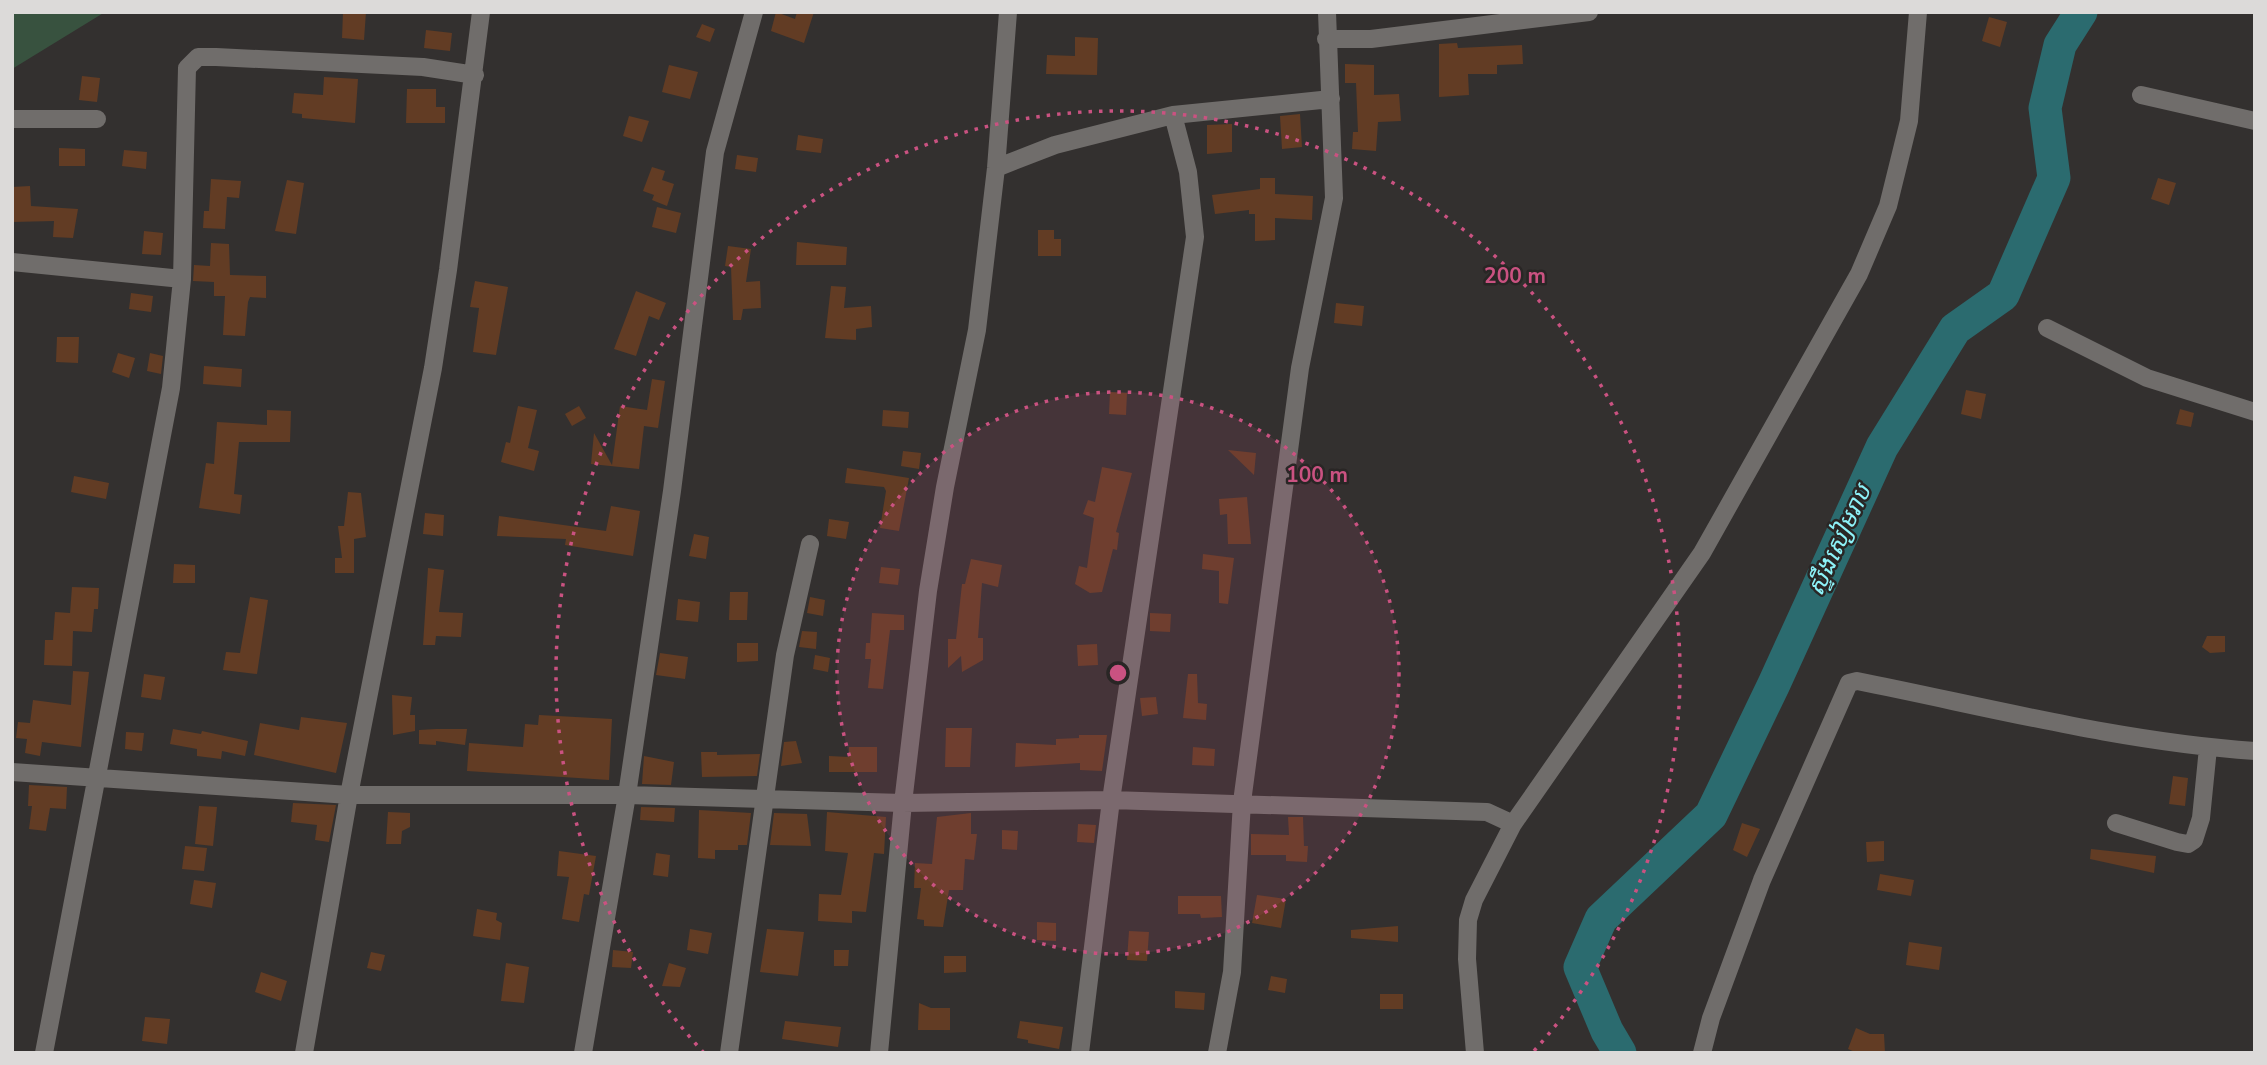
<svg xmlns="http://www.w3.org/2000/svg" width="2267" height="1065" viewBox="0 0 2267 1065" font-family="'Nunito Sans','Noto Sans Khmer',sans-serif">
  <rect width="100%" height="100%" fill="#33302f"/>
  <path fill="#38523f" d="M12,12H105L12,69Z"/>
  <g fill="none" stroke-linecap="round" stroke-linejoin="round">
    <path stroke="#2b6b6f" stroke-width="33" d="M1620,1053L1607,1031L1580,967L1601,919L1711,815L1774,684L1882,447L1955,329L2003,295L2054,178L2045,108L2060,45L2081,12"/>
  </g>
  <path fill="#623c24" d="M343,12H366L364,40L342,38Z
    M776,12L795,19L797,12H814L804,43L771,31Z
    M1989,17L2007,22L2000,47L1982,41Z
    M702,24L715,29L710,42L696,37Z
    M426,30L452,33L450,51L424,48Z
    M1075,37L1098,38L1097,75L1046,74L1047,55L1075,56Z
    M1457,43L1458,48L1522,45L1523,64L1497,65V74H1468L1469,95L1439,97V44Z
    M1345,64L1374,65V95L1399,94L1401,121L1378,122L1376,151L1352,149L1353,132H1358L1356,83H1345Z
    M669,65L698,72L690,99L662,92Z
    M82,76L100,78L97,102L79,100Z
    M324,77L358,79L355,123L302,118V114L292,113L294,93L323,95Z
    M407,89H436V107H445V123H406Z
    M1300,114L1302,147L1282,149L1280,116Z
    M629,116L649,121L642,142L623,136Z
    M1232,124V152L1207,154V125Z
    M798,135L823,139L821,153L796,150Z
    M59,148L85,149V166H59Z
    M124,150L147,152L146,169L122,166Z
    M737,155L758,158L756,172L735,169Z
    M652,167L665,171L662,180L674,184L667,206L652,200L654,195L643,191Z
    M1260,178H1275V194L1313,196L1312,220L1275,218V240L1255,241V214H1249V210L1215,214L1212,195L1260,189Z
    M2158,178L2176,183L2169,205L2151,199Z
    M211,179L241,181L239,198L227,197L225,229L203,228L204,211H209Z
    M287,180L304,183L296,234L275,231Z
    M30,186L31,206L78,209L73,238L53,237L54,221L12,222V187Z
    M657,207L681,213L676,233L652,227Z
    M1038,230H1054V239H1061V256H1038Z
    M144,231L163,233L161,255L142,254Z
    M797,242L847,247L846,265H796Z
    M211,243L229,244L230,275L266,276V298L250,297L248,302L245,336L223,335L225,296H214V282L193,281L194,265L210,266Z
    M728,246L751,249L746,282L760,281L761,308L743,309L741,320H733L731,267L725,266Z
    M475,281L508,287L496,355L473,352L479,308L470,307Z
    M831,286L846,287L844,308L871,306L872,327L856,329V340L825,338Z
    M636,291L666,303L659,320L649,316L636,356L614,349Z
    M131,293L153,296L151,312L129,309Z
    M1336,303L1364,306L1362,326L1334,323Z
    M57,337H79L78,363L56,362Z
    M118,353L135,358L129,378L112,372Z
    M150,353L163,356L161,374L147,371Z
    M204,366L242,369L241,387L203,384Z
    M652,379L665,381L658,428L644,426L639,469L591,464L594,433L612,465L620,406L647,410Z
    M1966,390L1986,394L1981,419L1961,414Z
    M1110,392L1127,393L1126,415L1109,414Z
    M518,406L537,410L528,448L539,451L534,471L501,462L506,442L510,443Z
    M579,406L586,418L572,426L565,414Z
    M2180,409L2194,413L2191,427L2176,424Z
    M267,410L291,411L290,442H239L234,494L242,495L240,514L199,508L206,463L214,464L217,422L267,425Z
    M883,410L909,412L908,428L882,426Z
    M1228,450L1256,453L1254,475Z
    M903,451L921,453L919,469L901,466Z
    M1102,467L1132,473L1116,532L1119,533L1117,550L1113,549L1102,592L1090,593L1075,584L1079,566L1087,568L1094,518L1083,514L1088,500L1095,502Z
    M847,468L909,478L899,531L880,528L886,491L884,487L845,483Z
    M74,476L109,483L106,499L71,492Z
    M348,492L361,493L366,537L354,539V573H335V558H342L338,526H344Z
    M1247,497L1251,544H1228L1227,514L1220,515L1219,499Z
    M611,506L640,511L633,556L565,545L566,539L497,536L499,516L606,531Z
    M425,513L444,515L443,536L423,534Z
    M829,519L849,522L846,539L827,536Z
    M694,534L709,537L706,559L689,556Z
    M1203,554L1234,558L1228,604L1219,603V571L1202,569Z
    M971,559L1002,565L998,587L982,583L978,638H983V660L962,672L961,656L948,668V639H956L962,584H965Z
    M174,564L195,565V583H173Z
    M881,567L900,569L898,585L879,583Z
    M428,568L444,570L439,612L463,613L461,637L436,636L435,645H423Z
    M72,587L99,588L98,609H94L92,632L73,631L72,666L44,665L45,640H53L55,612L70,613Z
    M730,592H748L747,620H729Z
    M250,597L268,600L257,674L223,670L226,652L240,653Z
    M810,597L825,600L823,616L807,613Z
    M678,599L700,602L698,622L676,620Z
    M872,613L904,615V630H890L883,689L868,688L871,659H865L866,643H870Z
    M1150,613L1171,614L1170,632L1150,631Z
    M802,631L817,632L816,649L799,647Z
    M2207,636H2225V652L2210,653L2202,647Z
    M737,643H758V661L737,662Z
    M1097,644L1098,665L1078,666L1077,645Z
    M660,653L688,657L685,679L656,675Z
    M815,655L830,658L828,672L813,669Z
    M73,671L89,672L81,747L42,742L40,756L25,753L27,739L16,738L18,722L30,723L33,700L71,705Z
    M144,674L165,677L161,700L141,697Z
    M1188,674H1197L1198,703L1207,704L1206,720L1183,718Z
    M392,695L412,697L410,715H415V731L393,735Z
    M1156,697L1158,714L1142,716L1140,698Z
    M539,715L612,719L609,780L467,771L469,743L523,747L525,724L538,725Z
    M301,717L347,723L336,773L254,755L260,723L299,730Z
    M946,728H972L970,767H945Z
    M173,729L201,734L202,731L248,741L245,756L222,751L221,759L197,756V749L170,744Z
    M436,729H467L465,745L436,741V745L419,744V730Z
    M126,732L144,733L142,751L125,749Z
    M1079,735H1107L1102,771L1080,770V763L1015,767L1016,743L1056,745V739L1079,738Z
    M796,741L802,763L781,766L784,742Z
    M849,747H877V772H829V756L849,757Z
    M1193,747L1215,749L1214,766L1192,765Z
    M701,752H717V755L760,754L757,776L702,777Z
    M644,756L674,762L671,785L642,784Z
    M2173,776L2188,778L2185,806L2169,804Z
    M29,785L67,787L66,809L50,808L46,831L29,829L32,806H28Z
    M293,803L336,805L329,842L315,840L317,825L291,822Z
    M199,806L217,807L213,846L195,844Z
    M641,807L675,808L674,822L640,820Z
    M699,810L751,813L747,845H738V850H715V859L698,858Z
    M388,812L410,813V827L402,831L401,844H386Z
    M827,812L886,817L884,854L874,853L866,912L852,911V923L818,921L819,894L841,895L848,853L825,851Z
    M774,813L807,814L811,846L770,845Z
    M971,813V834H977L974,860L965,859L963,890H949L943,927L924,926V920L917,919L921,888H914L915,863L932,864L937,817Z
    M1288,817H1303L1304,846H1308L1307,862L1286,861V855H1251V834L1289,835Z
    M1742,823L1760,829L1747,857L1733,850Z
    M1078,824L1096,825L1094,843L1077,842Z
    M1002,830L1018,831L1017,850L1002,849Z
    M1884,841V861L1867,862L1866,842Z
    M185,846L207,848L204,871L182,869Z
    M2091,849L2156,856L2154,873L2090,859Z
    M559,851L596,856L589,895L584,894L579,922L562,919L569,877L557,876Z
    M656,853L670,855L668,877L653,875Z
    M1880,874L1914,880L1911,896L1877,890Z
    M194,880L216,883L212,908L190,904Z
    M1257,895L1286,899L1281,928L1252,923Z
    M1178,896H1221L1222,917L1201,918L1200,914H1178Z
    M477,909L497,913L496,920L502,923L500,940L473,936Z
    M1037,922L1056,923V941L1037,940Z
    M1398,926V942L1351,938V930Z
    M690,929L712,933L708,954L687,950Z
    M767,929L804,932L798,976L760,972Z
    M1129,931L1149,932L1147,961L1127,960Z
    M1909,942L1942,947L1939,970L1906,965Z
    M613,950L633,952L631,968L612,967Z
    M834,950H849L848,966H834Z
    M371,952L385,955L381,971L367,968Z
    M944,956H966V972L944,973Z
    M506,963L529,967L524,1003L501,1001Z
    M669,963L686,968L680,987L662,986Z
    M261,972L287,981L281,1001L255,992Z
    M1271,976L1287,979L1285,993L1268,990Z
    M1175,991L1205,993L1204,1010L1175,1008Z
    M1380,994H1403V1009H1380Z
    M919,1003L931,1008H950V1030H918Z
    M145,1017L170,1019L167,1044L142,1041Z
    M785,1021L841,1027L838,1047L782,1039Z
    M1020,1021L1063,1027L1059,1049L1028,1043V1040L1017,1038Z
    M1856,1028L1870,1034H1884L1885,1053H1857L1848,1049Z"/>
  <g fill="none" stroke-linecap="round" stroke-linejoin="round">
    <path stroke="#706d6b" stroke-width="18" d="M1326,39H1371L1589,12
      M2141,95L2255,121
      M12,119H97
      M996,168L1055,145L1173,115L1331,99
      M12,262L182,279
      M2047,328L2147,378L2255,412
      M12,772L349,795H627L903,803L1111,800L1487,812L1513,824
      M2116,823L2177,842L2188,844L2194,840L2201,818L2208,748
      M44,1053L171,388L182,279L187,68L198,57H216L423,67L475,75
      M304,1053L349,795L433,368L448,270L481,12
      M583,1053L627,795L672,491L715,152L754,12
      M729,1053L785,655L810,544
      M879,1053L903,803L928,591L945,487L977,330L996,168L1008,12
      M1080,1053L1111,800L1195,237L1188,172L1173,115
      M1217,1053L1232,972L1242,802L1300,368L1334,198L1327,12
      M1475,1053L1467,959L1468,920L1474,900L1513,824L1702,553L1859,274L1888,206L1909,121L1918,12
      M1702,1053L1711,1018L1762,880L1849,683L1857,681C1988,707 2121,742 2255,751"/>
  </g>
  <circle cx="1118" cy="673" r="281" fill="#ca5281" fill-opacity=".12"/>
  <g fill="none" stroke="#ca5281" stroke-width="3.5" stroke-dasharray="3.5 7">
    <circle cx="1118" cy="673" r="281"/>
    <path d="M704 1053A562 562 0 1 1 1532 1053"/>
  </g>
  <g text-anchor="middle" stroke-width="5" stroke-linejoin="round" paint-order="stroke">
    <g font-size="24" font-style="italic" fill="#8df2f8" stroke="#292625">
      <text transform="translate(1839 540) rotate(-65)" y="8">ស្ទឹងសៀមរាប</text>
    </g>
  </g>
  <circle cx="1118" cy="673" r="10" fill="#ca5281" stroke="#292625" stroke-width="3.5"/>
  <g font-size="21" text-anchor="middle" font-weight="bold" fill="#ca5281" stroke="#292625" stroke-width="5" stroke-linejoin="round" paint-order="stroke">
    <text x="1515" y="283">200 m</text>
    <text x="1317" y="482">100 m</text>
  </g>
  <rect width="2267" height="1065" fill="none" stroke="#dcdad9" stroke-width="28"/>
</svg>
